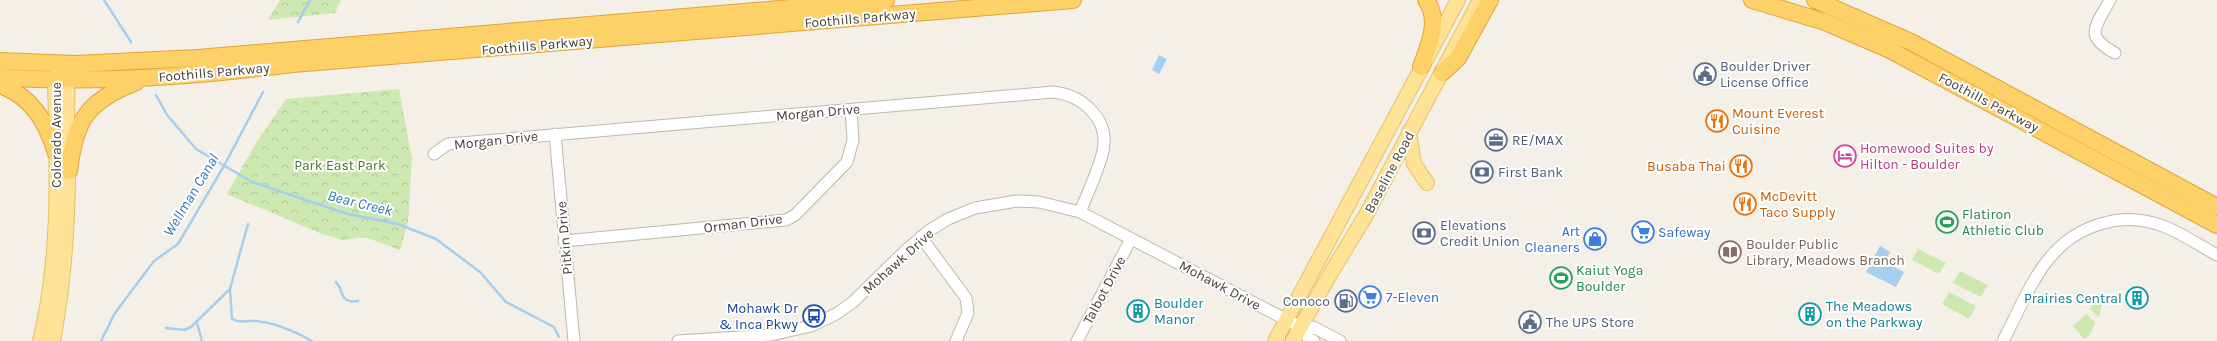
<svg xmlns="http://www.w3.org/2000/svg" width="2217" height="341" viewBox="0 0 2217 341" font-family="Karla,sans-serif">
  <defs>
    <pattern id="forest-crowns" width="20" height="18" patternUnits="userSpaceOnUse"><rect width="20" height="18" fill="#cde8b0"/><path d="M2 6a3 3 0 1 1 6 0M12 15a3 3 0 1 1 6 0" fill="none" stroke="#b1c898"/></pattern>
  </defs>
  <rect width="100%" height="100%" fill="#f4f0e7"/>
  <path fill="#cde8b0" d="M1918,249L1946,263L1939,274L1912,260Z
    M1960,271L1988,285L1981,297L1953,283Z
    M1949,292L1976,306L1969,319L1942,304Z
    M2097,298L2102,303L2099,317L2090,309Z
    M2086,314L2095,322L2090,335L2084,339L2073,326Z"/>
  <path fill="url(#forest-crowns)" d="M280,0H341L335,13L268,20Z
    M399,89L412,159L408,222L400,250L365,237L343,240L322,234L227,194L256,143L286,99Z"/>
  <path fill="#a4cff1" d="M1159,55L1167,59L1159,74L1152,70Z
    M1880,246L1890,252L1885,262L1904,272L1896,287L1866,272Z"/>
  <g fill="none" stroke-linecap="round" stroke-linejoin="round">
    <path stroke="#a4cff1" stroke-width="2.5" d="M104,0L131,42
      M298,22L310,0
      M156,95L167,115L196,149L252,182L348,214L398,224L436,239L480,272L506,302L554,327L559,337
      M248,224L230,289L232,319C241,324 247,320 256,321C275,323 296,332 312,341
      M336,282C344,290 339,304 358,301
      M197,323L202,341
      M166,328L184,330L191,327L230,289
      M101,341L115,313L154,261L178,244L224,166L263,92"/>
    <g stroke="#bfb8aa" stroke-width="13">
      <path id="minor" d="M2110,0C2096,26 2083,36 2115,53
        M555,134L574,341
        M434,154L448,144L1053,92C1082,95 1110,119 1103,151C1098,172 1088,192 1080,212
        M921,237L966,298L968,313L956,341
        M564,241L786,220L795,215L847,162L853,140L851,110
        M1306,330L1308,338L1314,341
        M678,341L771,335L811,326L836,314L853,302L905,251L930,230L948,219L975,208L1017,201L1039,202L1080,212L1306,330L1313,327L1340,341
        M1077,341L1131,239
        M2003,341C2029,292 2045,238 2104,223C2124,217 2144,219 2163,226C2182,233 2200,246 2217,255"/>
    </g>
    <g stroke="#e4c165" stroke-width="16">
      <path id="major" d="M1409,132L1414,164L1427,183
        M40,341C61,257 57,166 55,80L61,64C70,80 67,103 67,121C70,196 67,266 53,341
        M1275,341L1458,0
        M1293,341L1329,276L1366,215L1480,0"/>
    </g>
    <g stroke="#dea537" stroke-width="18">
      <path id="highway" d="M1752,0L1825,22L1890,50L2217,225
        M1815,0L1911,42L2217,207
        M0,61L75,64L198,58L886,0
        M1421,67C1428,47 1441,20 1426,0
        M1442,73L1458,58L1490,0
        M0,77C97,84 196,76 293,64L1073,0
        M0,85C32,97 46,121 56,153
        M69,171C75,120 87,101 136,82"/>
    </g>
    <use href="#minor" stroke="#fff" stroke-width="11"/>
    <use href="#major" stroke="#fee396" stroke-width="14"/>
    <use href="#highway" stroke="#fed068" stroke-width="16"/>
  </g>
  <defs>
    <g id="civic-ring" transform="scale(1.15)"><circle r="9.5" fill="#fff" stroke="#5c6f8a" stroke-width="1.5"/><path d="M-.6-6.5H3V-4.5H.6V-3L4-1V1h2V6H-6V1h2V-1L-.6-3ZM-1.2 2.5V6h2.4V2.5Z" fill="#5c6f8a"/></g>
    <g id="restaurant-ring" transform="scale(1.15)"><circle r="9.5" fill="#fff" stroke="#e8710a" stroke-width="1.5"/><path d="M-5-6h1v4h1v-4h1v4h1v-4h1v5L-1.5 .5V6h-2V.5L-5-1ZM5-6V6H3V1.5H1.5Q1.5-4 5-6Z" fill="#e8710a"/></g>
    <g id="office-ring" transform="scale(1.15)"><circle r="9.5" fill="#fff" stroke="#5c6f8a" stroke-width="1.5"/><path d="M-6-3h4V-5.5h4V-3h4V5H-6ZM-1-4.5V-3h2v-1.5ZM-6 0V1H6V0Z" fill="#5c6f8a"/></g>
    <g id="hotel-ring" transform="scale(1.15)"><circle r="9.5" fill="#fff" stroke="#d1479c" stroke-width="1.5"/><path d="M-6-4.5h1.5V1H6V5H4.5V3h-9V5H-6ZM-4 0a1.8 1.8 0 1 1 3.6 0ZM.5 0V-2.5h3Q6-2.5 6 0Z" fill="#d1479c"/></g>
    <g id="bank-ring" transform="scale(1.15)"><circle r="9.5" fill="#fff" stroke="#5c6f8a" stroke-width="1.5"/><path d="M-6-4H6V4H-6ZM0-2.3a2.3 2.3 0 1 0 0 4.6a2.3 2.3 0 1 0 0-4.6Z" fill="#5c6f8a"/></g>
    <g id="stadium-ring" transform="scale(1.15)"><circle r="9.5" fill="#fff" stroke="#2e9e5b" stroke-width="1.5"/><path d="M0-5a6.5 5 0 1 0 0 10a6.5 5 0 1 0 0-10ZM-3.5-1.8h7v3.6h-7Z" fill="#2e9e5b"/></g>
    <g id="supermarket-ring" transform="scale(1.15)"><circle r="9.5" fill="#fff" stroke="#3f7fe0" stroke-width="1.5"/><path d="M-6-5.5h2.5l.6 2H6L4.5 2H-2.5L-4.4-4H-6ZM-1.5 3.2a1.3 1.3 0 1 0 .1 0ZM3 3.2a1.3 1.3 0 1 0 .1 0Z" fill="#3f7fe0"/></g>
    <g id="shop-ring" transform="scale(1.15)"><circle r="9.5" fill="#fff" stroke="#3f7fe0" stroke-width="1.5"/><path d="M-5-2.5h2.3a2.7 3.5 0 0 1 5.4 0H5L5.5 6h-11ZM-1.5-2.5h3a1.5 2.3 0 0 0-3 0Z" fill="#3f7fe0"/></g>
    <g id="library-ring" transform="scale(1.15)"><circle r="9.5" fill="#fff" stroke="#8d6e63" stroke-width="1.5"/><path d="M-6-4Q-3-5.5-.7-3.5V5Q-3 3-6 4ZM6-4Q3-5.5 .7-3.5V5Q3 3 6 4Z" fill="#8d6e63"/></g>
    <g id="building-ring" transform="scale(1.15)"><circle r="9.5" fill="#fff" stroke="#0f9aa8" stroke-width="1.5"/><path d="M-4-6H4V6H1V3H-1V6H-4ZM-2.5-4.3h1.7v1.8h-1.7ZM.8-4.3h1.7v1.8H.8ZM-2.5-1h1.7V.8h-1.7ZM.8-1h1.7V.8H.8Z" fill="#0f9aa8"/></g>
    <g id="fuel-ring" transform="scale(1.15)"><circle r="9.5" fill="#fff" stroke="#5c6f8a" stroke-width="1.5"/><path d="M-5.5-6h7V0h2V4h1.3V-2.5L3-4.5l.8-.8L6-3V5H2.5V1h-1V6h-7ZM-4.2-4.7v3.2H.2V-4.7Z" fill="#5c6f8a"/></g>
    <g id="bus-ring" transform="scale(1.15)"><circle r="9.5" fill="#fff" stroke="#1a4fb4" stroke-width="1.5"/><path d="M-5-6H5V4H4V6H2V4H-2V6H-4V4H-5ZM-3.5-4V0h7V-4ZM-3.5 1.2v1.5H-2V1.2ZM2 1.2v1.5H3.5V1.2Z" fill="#1a4fb4"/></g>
  </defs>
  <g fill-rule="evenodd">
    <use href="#civic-ring" x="1705" y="74"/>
    <use href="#restaurant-ring" x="1717" y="121"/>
    <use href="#office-ring" x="1496" y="140"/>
    <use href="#hotel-ring" x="1845" y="156"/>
    <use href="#restaurant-ring" x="1741" y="166"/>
    <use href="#bank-ring" x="1482" y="172"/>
    <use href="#restaurant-ring" x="1745" y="204"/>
    <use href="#stadium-ring" x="1947" y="222"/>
    <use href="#supermarket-ring" x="1643" y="232"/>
    <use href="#bank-ring" x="1424" y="233"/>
    <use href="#shop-ring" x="1595" y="239"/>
    <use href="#library-ring" x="1730" y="252"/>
    <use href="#stadium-ring" x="1561" y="278"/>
    <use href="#supermarket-ring" x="1370" y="297"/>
    <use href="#building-ring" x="2137" y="298"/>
    <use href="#fuel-ring" x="1346" y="301"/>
    <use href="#building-ring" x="1138" y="311"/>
    <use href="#building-ring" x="1810" y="314"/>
    <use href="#bus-ring" x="814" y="316"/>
    <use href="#civic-ring" x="1530" y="322"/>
  </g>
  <g text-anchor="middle" stroke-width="4" stroke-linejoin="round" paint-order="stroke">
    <g font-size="14" fill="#474136" stroke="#fff">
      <text transform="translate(860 18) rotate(-5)" y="5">Foothills Parkway</text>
      <text transform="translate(537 45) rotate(-5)" y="5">Foothills Parkway</text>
      <text transform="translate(214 72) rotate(-5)" y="5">Foothills Parkway</text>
      <text transform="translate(1989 102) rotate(28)" y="5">Foothills Parkway</text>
      <text transform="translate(818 112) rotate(-5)" y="5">Morgan Drive</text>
      <text transform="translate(56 135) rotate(-90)" y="5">Colorado Avenue</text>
      <text transform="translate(496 140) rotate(-6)" y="5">Morgan Drive</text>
      <text transform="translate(1389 172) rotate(-62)" y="5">Baseline Road</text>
      <text transform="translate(743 223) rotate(-7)" y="5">Orman Drive</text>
      <text transform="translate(564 238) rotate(-95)" y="5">Pitkin Drive</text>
      <text transform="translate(898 261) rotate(-42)" y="5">Mohawk Drive</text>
      <text transform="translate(1220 285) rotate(28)" y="5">Mohawk Drive</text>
      <text transform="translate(1104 290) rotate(-62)" y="5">Talbot Drive</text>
    </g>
    <g font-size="14" fill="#4e5e75" stroke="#fff" text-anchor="start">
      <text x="1720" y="71">Boulder Driver<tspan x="1720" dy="16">License Office</tspan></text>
      <text x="1512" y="145">RE/MAX</text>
      <text x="1498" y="177">First Bank</text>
      <text x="1440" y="230">Elevations<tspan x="1440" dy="16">Credit Union</tspan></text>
      <text x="1330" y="306" text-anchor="end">Conoco</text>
      <text x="1546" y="327">The UPS Store</text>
    </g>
    <g font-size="14" fill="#c56008" stroke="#fff" text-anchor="start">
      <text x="1732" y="118">Mount Everest<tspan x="1732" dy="16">Cuisine</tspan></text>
      <text x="1726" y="171" text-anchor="end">Busaba Thai</text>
      <text x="1760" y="201">McDevitt<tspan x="1760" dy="16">Taco Supply</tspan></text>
    </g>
    <g font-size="14" fill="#b23c85" stroke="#fff" text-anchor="start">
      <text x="1860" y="153">Homewood Suites by<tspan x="1860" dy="16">Hilton - Boulder</tspan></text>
    </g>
    <g font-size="14" fill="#457929" stroke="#fff">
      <text x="340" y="170">Park East Park</text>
    </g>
    <g font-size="14" fill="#27864d" stroke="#fff" text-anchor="start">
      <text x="1962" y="219">Flatiron<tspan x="1962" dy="16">Athletic Club</tspan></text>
      <text x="1576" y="275">Kaiut Yoga<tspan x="1576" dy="16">Boulder</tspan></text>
    </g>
    <g font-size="14" fill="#366cbe" stroke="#fff" text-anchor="start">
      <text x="1580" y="236" text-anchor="end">Art<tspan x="1580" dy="16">Cleaners</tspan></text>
      <text x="1658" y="237">Safeway</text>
      <text x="1386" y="302">7-Eleven</text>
    </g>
    <g font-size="14" fill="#785e54" stroke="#fff" text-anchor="start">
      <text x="1746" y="249">Boulder Public<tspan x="1746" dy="16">Library, Meadows Branch</tspan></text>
    </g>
    <g font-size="14" fill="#0d838f" stroke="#fff" text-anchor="start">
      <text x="2122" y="303" text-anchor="end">Prairies Central</text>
      <text x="1154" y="308">Boulder<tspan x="1154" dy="16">Manor</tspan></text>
      <text x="1826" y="311">The Meadows<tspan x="1826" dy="16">on the Parkway</tspan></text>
    </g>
    <g font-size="14" fill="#164399" stroke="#fff" text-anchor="end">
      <text x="798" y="313">Mohawk Dr<tspan x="798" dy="16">&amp; Inca Pkwy</tspan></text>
    </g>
    <g font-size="15" font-style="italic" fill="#2e78b4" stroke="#fff">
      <text transform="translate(191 195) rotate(-59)" y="5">Wellman Canal</text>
      <text transform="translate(360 203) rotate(14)" y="5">Bear Creek</text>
    </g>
  </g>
</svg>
